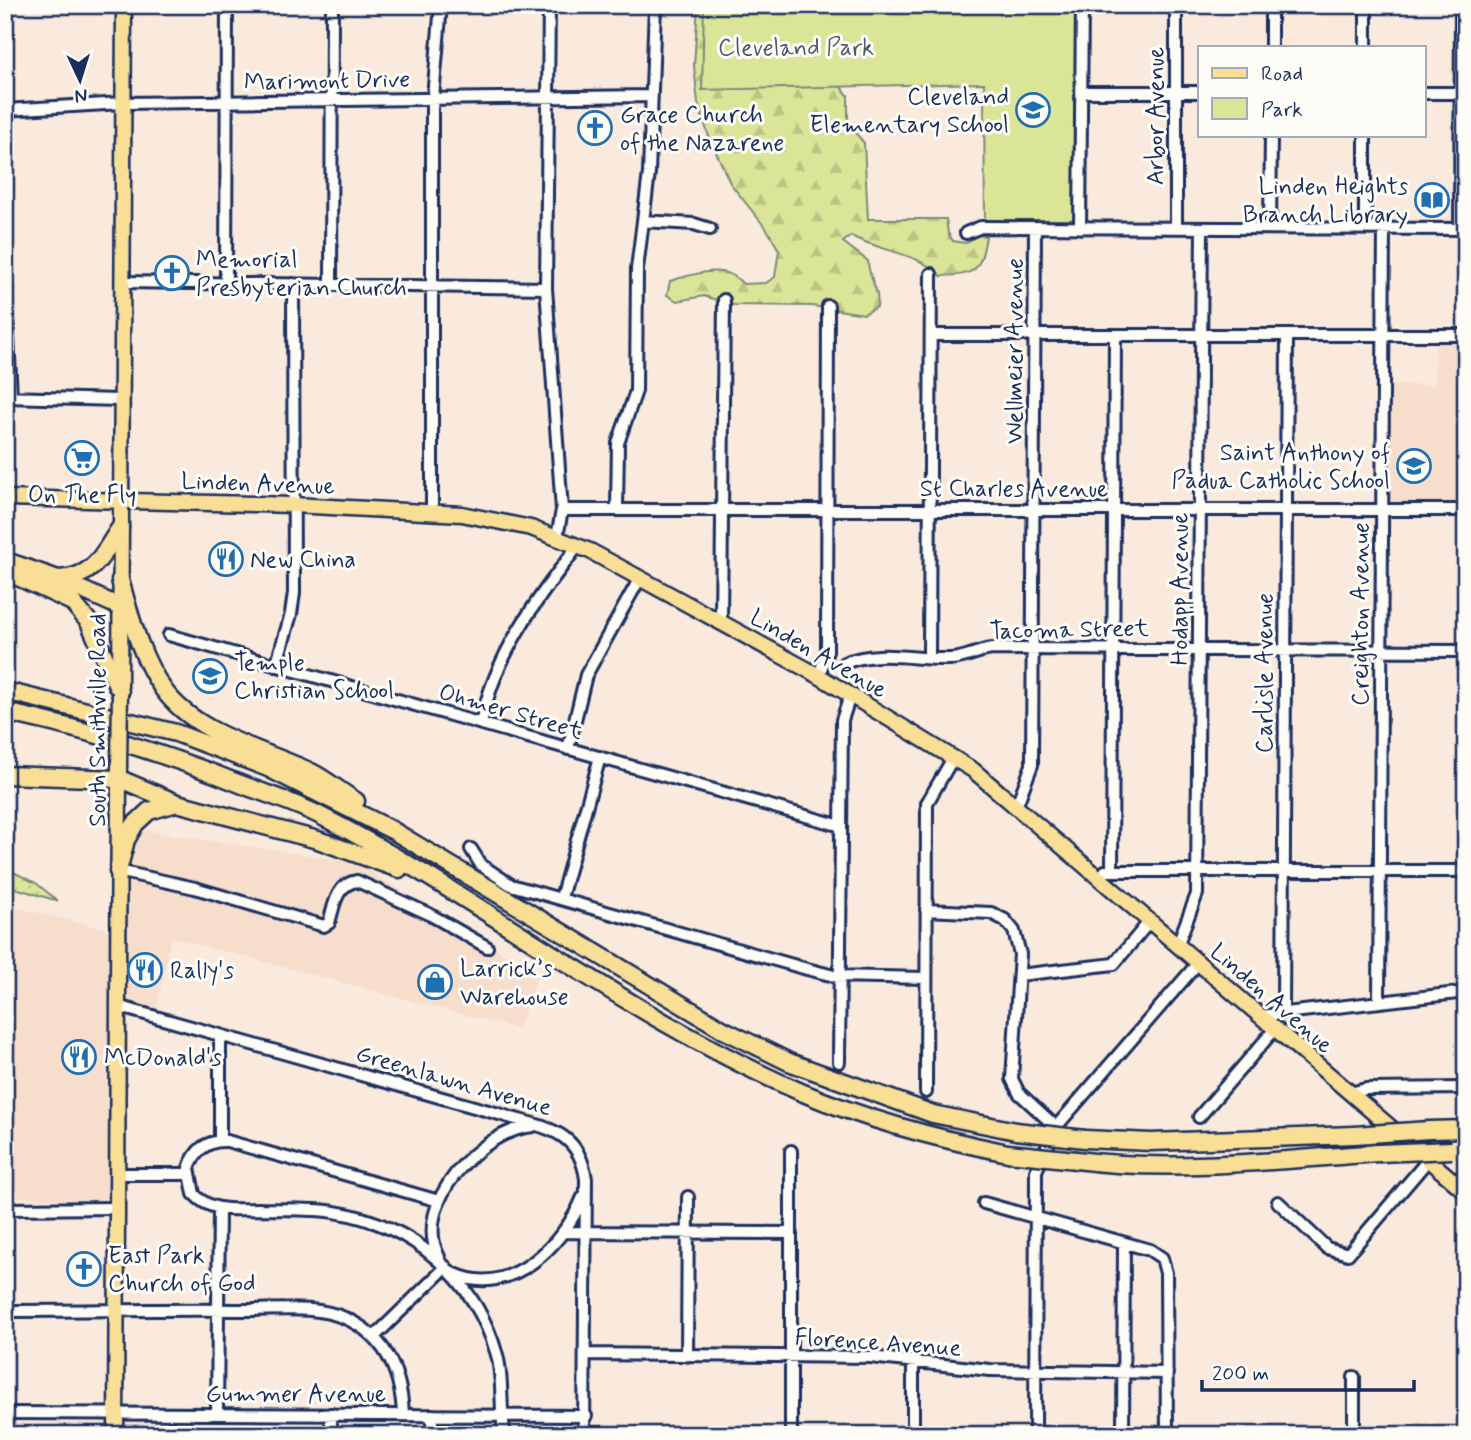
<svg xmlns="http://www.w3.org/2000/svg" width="1471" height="1440" viewBox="0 0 1471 1440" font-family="Mynerve,sans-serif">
  <defs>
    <pattern id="grass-dots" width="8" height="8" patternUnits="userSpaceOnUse" patternTransform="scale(1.75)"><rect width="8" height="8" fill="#dae597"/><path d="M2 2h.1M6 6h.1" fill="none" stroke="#bac585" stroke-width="1.8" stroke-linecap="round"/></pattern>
    <pattern id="forest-firs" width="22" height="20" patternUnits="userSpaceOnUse" patternTransform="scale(1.75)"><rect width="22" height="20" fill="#dae597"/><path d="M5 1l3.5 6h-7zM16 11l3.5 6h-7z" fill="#bac585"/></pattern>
  </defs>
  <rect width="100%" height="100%" fill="#f9eadd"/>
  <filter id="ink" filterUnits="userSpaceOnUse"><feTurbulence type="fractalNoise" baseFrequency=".0143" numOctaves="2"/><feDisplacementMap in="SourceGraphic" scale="14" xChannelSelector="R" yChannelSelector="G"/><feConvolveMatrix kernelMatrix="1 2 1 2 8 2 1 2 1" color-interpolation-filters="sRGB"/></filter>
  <g filter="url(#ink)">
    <path fill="#f7ddcb" d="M1436,335H1466V510L1382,509L1383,385H1435Z
      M112,826L354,862L538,974L518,1029L171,937L156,1012L111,998L108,1200L5,1197V905L109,930Z"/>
    <path fill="url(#grass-dots)" stroke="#7a8a7a" stroke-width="2" d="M5,868L36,883L58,901L5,885Z"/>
    <path fill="url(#forest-firs)" stroke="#7a8a7a" stroke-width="2" d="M698,5H769L848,95V124L864,143L868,219H946L948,233L953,241L965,243L979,235L986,236C980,272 976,275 941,276C919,253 880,251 851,236L843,242L868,261C868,278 880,289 877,307L864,314L812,306L733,305L704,296L677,301L667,295L670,281C694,274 725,262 743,284L766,283L775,277L779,250L768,231L730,183L708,134L698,103L694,66Z"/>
    <path fill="#dae597" stroke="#7a8a7a" stroke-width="2" d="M704,5H1082L1080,228L985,227L984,83L702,90Z"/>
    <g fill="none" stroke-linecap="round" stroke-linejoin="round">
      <g stroke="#1b2f5e" stroke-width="16">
        <path id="minor" d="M549,5L546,288L562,510L557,537
          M1271,47V5
          M1366,47V5
          M1081,92H1200
          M1424,93H1466
          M5,110L123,103L650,96
          M643,221L694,224L710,229
          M1080,228L1082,5
          M1176,228V5
          M1270,228L1271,135
          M1365,229V135
          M1460,229L1461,5
          M966,233L981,227L1466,229
          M5,275L11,397
          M122,282L546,288
          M226,283L227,5
          M331,284L332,5
          M931,335H1466
          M5,397L120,400
          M617,509L618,443L636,391L637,269L649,173L655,5
          M562,510H1466
          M432,513V109L441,5
          M721,623L724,300
          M169,635L841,826
          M929,657L931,274
          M844,663C879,649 914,660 950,659C965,659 978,650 993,649L1466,651
          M276,666L291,614L294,593L293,284
          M819,676L827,651L828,306
          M481,724C494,657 537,598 578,546
          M568,749L586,675L640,578
          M1016,807L1032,765L1035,228
          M471,849L481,865L511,885L807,969L834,976L926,978
          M118,871L195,888L324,926L329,923C334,906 336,884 357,881L429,914L487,947
          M1105,871H1466
          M1112,871L1115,335
          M561,898L600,757
          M926,910L991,913L1005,920L1014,931L1020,954L1012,1079L1019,1093L1056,1127
          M1177,946L1197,894L1202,228
          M1019,975L1114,964L1149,922
          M1379,1001L1384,229
          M117,1006L499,1114C541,1128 579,1127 586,1179L584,1435
          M1283,1011L1287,335
          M1260,1016L1466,992
          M839,1062L842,720L850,696
          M926,1092L927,803L953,758
          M1350,1093L1366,1089L1466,1088
          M1199,1117L1275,1029
          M220,1140V1035
          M791,1151V1435
          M116,1174H189
          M439,1201L227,1141C207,1140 195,1150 189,1168L194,1194C211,1213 235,1209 259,1209C284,1210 309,1208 334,1212C413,1224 475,1278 497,1355C504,1381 499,1409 505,1435
          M1278,1202L1327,1248L1348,1254L1428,1160
          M984,1203L1150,1250L1162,1258L1166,1273L1167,1435
          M5,1209L117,1208
          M564,1232L791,1233
          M439,1257C411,1204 481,1130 533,1126
          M455,1274C510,1299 564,1244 583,1197
          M5,1311C86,1311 166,1309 246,1310C278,1310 317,1305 347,1319C386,1337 401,1373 403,1414
          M374,1337L446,1267
          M586,1354L870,1357L990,1370L1167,1373
          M687,1356L688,1197
          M5,1413L586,1416
          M217,1414L219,1209
          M331,1435V1414
          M432,1435V1415
          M913,1435V1360
          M1035,1435L1036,1171L1056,1127L1198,963
          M1123,1435L1124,1243
          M1354,1435V1377"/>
      </g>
      <g stroke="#1b2f5e" stroke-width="19">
        <path id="major" d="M5,498L293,505L462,514L531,528L590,551L819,676L973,770L1466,1192
          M120,691L124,5
          M116,1435L119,771"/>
      </g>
      <g stroke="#1b2f5e" stroke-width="21">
        <path id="highway" d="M12,563L58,579L120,607
          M5,571L72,602L89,622L120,692
          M59,579C95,577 102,555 120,528
          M120,580C131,618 140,656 163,689C196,735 262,749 311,772C327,780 341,792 356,801
          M5,691L176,733L268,768L392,830L724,1030L789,1062L933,1114L1016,1131
          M5,712C89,730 164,753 243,785C269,795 296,803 321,816C485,900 631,1019 801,1092C867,1120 938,1139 1008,1153
          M5,775L120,779L177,803
          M118,871L126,840L135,824L149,811L177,803L318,840L399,869
          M1429,1130L1466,1129
          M1085,1139L1151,1142L1354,1135
          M1076,1160C1176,1173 1278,1160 1379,1153"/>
      </g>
      <use href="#minor" stroke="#fdfcf7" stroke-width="10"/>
      <use href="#major" stroke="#f9df96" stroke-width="14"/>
      <use href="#highway" stroke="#f9df96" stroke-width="16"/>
      <g stroke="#1b2f5e" stroke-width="19" stroke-linecap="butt">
        <path id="major-bridge" d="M119,769L120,692"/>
      </g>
      <g stroke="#1b2f5e" stroke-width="21" stroke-linecap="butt">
        <path id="highway-bridge" d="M1016,1131L1085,1139
          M1354,1135L1429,1130
          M1008,1153L1076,1160
          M1379,1153L1452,1150"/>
      </g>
      <use href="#major-bridge" stroke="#f9df96" stroke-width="14"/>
      <use href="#highway-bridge" stroke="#f9df96" stroke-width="16"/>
    </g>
  </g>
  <defs>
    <g id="school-ring" transform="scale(1.75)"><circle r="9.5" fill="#fdfcf7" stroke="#1f6fb2" stroke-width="1.5"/><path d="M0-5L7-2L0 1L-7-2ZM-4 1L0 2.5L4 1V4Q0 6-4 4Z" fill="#1f6fb2"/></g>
    <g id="church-ring" transform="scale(1.75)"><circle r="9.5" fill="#fdfcf7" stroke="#1f6fb2" stroke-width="1.5"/><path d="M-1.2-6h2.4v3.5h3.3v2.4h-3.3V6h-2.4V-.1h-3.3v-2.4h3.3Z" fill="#1f6fb2"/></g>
    <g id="library-ring" transform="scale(1.75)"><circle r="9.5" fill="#fdfcf7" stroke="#1f6fb2" stroke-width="1.5"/><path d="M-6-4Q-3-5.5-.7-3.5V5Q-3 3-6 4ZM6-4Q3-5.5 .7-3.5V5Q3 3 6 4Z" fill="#1f6fb2"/></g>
    <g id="supermarket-ring" transform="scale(1.75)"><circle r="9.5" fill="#fdfcf7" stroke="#1f6fb2" stroke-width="1.5"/><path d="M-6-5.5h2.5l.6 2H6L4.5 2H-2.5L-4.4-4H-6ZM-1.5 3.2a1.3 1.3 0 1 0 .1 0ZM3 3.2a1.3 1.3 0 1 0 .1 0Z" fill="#1f6fb2"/></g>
    <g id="restaurant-ring" transform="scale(1.75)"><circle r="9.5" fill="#fdfcf7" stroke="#1f6fb2" stroke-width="1.5"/><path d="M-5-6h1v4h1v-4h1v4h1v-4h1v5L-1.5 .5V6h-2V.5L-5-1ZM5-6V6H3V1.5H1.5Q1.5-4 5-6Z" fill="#1f6fb2"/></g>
    <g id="shop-ring" transform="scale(1.75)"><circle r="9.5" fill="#fdfcf7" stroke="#1f6fb2" stroke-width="1.5"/><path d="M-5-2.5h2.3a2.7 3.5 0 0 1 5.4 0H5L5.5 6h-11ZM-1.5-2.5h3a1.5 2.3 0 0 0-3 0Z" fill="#1f6fb2"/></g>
  </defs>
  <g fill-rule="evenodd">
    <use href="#school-ring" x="1033" y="110"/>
    <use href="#church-ring" x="595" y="128"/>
    <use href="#library-ring" x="1432" y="200"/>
    <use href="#church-ring" x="172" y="273"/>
    <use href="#supermarket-ring" x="82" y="458"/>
    <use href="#school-ring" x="1414" y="466"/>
    <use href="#restaurant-ring" x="226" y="559"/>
    <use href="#school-ring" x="210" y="676"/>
    <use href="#restaurant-ring" x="145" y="970"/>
    <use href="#shop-ring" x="435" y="982"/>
    <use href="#restaurant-ring" x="79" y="1057"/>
    <use href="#church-ring" x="84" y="1269"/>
  </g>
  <g text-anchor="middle" stroke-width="6" stroke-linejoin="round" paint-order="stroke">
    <g font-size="24" fill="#4b5c6c" stroke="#fdfcf7">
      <text x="796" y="55">Cleveland Park</text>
    </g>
    <g font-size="24" fill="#1b2f5e" stroke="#fdfcf7">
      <text transform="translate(327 80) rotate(-1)" y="8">Marimont Drive</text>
      <text transform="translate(1155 116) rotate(-90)" y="8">Arbor Avenue</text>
      <text transform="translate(1014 351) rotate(-90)" y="8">Wellmeier Avenue</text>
      <text transform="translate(258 483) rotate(2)" y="8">Linden Avenue</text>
      <text x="1014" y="496">St Charles Avenue</text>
      <text transform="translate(1179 589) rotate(-90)" y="8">Hodapp Avenue</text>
      <text transform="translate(1360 614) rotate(-90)" y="8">Creighton Avenue</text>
      <text transform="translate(1069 629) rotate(-1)" y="8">Tacoma Street</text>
      <text transform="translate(819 653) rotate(30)" y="8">Linden Avenue</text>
      <text transform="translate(1264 673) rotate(-90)" y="8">Carlisle Avenue</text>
      <text transform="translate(511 711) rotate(16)" y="8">Ohmer Street</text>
      <text transform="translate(97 720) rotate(-90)" y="8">South Smithville Road</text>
      <text transform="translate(1272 998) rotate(41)" y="8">Linden Avenue</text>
      <text transform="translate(454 1080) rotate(16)" y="8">Greenlawn Avenue</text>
      <text transform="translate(878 1342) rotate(4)" y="8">Florence Avenue</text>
      <text x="296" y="1401">Gummer Avenue</text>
    </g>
    <g font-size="24" fill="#1b2f5e" stroke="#fdfcf7" text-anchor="start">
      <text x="1009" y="104" text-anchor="end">Cleveland<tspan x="1009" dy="28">Elementary School</tspan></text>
      <text x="620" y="122">Grace Church<tspan x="620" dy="28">of the Nazarene</tspan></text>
      <text x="1408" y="194" text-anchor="end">Linden Heights<tspan x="1408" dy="28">Branch Library</tspan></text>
      <text x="196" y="267">Memorial<tspan x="196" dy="28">Presbyterian Church</tspan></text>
      <text x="1390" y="460" text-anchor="end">Saint Anthony of<tspan x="1390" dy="28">Padua Catholic School</tspan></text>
      <text x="82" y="502" text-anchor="middle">On The Fly</text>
      <text x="250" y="567">New China</text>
      <text x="234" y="670">Temple<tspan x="234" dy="28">Christian School</tspan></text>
      <text x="460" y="976">Larrick’s<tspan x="460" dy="28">Warehouse</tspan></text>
      <text x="170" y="978">Rally's</text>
      <text x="104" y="1065">McDonald's</text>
      <text x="108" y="1263">East Park<tspan x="108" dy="28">Church of God</tspan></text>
    </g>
  </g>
  <rect width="1471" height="1440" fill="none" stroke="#fdfcf7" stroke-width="28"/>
  <rect x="14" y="14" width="1443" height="1412" fill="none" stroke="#1b2f5e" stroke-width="2.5" filter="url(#ink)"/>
  <rect x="1198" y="46" width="228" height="91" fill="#fdfcf7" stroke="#a3aaba" stroke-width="2"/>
  <rect x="1212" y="68" width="35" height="10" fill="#f9df96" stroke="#a3aaba" stroke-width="2"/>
  <text x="1261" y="80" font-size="21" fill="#1b2f5e">Road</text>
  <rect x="1212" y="98" width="35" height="21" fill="#dae597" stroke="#a3aaba" stroke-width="2"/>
  <text x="1261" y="116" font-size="21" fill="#1b2f5e">Park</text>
  <g transform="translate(80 80) rotate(176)" stroke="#fdfcf7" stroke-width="5" paint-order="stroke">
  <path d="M0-5L12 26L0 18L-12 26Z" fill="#1b2f5e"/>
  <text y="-10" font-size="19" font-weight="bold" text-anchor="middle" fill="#1b2f5e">N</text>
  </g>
  <path d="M1202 1380v10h212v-10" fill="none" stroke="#1b2f5e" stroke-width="3.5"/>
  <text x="1212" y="1380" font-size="21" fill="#1b2f5e" stroke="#fdfcf7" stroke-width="5" paint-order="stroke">200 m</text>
</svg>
